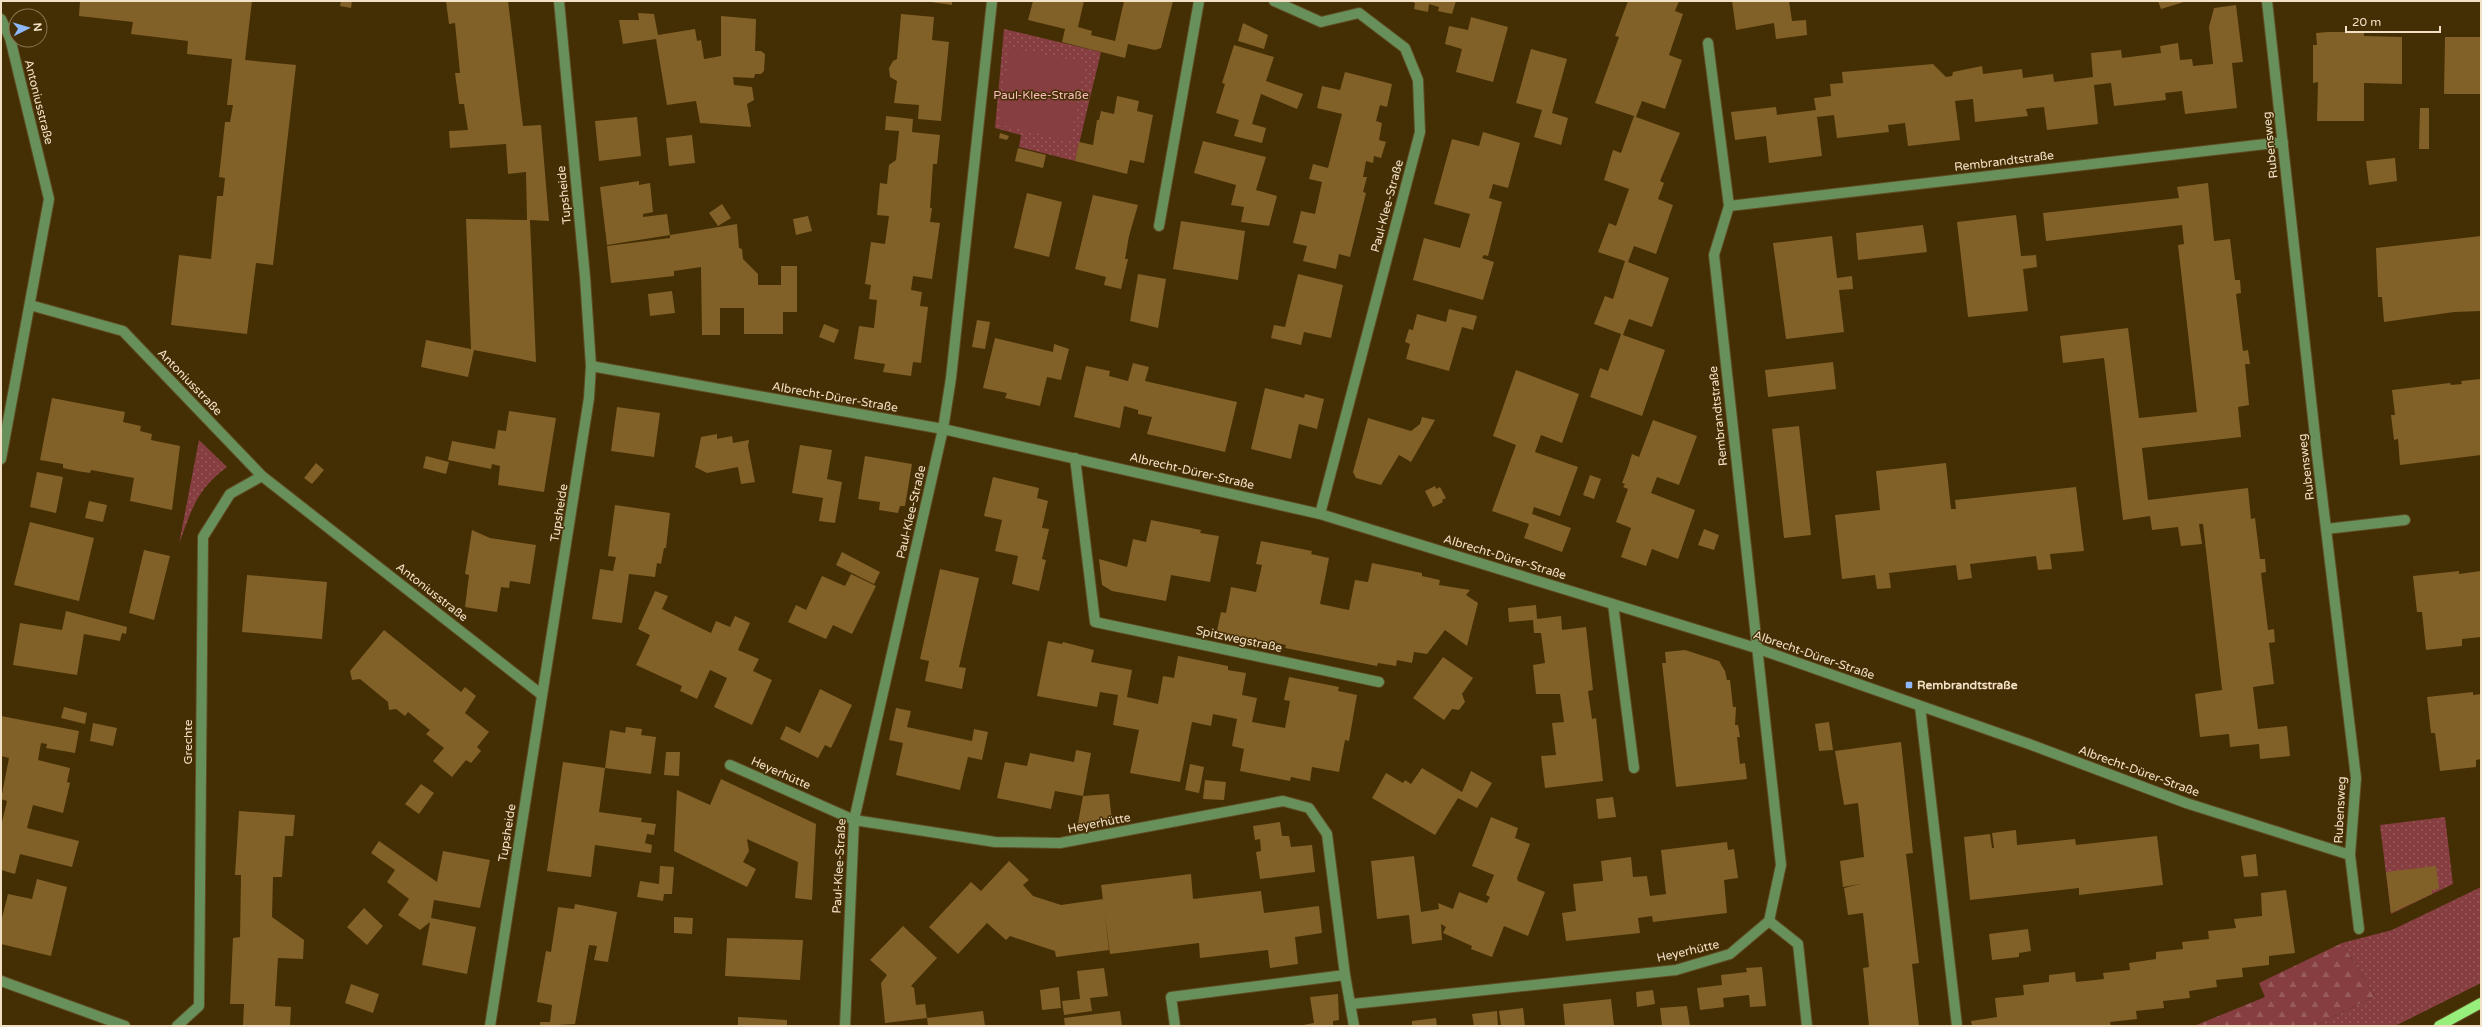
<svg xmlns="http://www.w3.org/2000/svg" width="2482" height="1027" viewBox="0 0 2482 1027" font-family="'Varela Round',sans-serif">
  <defs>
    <pattern id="grass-dots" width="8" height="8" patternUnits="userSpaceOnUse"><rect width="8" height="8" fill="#863e41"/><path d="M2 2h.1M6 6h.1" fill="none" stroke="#985a5b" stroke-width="1.8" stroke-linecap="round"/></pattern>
    <pattern id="forest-firs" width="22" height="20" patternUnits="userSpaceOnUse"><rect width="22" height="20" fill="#863e41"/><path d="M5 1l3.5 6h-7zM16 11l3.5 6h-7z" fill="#985a5b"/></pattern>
  </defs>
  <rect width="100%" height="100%" fill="#442e04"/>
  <path fill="url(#grass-dots)" d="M1004,29L1101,52L1075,161L1019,147L1021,135L995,128Z
    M199,440L227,467C196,490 192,509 179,544Z
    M2445,817L2453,884L2391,914L2380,825Z
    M2481,887V983L2395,1026H2315L2375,996L2342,943L2392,930Z"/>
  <path fill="url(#forest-firs)" d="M2342,943L2375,996L2315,1026H2194L2265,997L2259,983Z"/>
  <path fill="#863e41" d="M1010,48L1085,63L1070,141L998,124Z"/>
  <path fill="#826128" d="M80,1H252L245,60L296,65L273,265L256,263L247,334L171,325L179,255L211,259L217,196H223L225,178L219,177L225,122H230L233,105H227L232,59L187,54L188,41L131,34L133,22L79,16Z
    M341,1H352L351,8L340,6Z
    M446,1H508L523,126L541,125L549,221L530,220L536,362L474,350L468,377L421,367L426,340L471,349L466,219L527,220L526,172L508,174L506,144L450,148L449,131L468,130L464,104H459L455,73H460L455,23L449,24Z
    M924,1H952V5Z
    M1033,1H1084L1078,27L1092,31L1091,35L1115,41L1124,1H1173L1161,48L1155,50L1128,44L1125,58L1062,42L1065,29L1028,20Z
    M1410,1H1456L1452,14L1438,11L1439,7L1429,4L1428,12L1414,9L1415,3Z
    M1628,1H1679L1675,11L1683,14L1669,55L1682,60L1665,109L1642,101L1636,117L1680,133L1660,181L1664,183L1658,199L1673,205L1656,254L1634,246L1628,262L1669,278L1652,327L1629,319L1623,335L1665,350L1642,416L1590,397L1600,368L1608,371L1621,334L1594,324L1605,296L1613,299L1625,261L1598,252L1609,223L1616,226L1629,189L1604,180L1613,150L1621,153L1634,116L1595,103L1619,37L1615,36Z
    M1732,1H1789L1792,21L1806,20L1807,35L1776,39L1774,23L1736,30Z
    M2158,1H2187L2161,9Z
    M2236,5L2243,62L2232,63L2237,108L2185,114L2182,91L2165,93L2166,100L2114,106L2111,83L2094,85L2098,124L2047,130L2044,107L2026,109L2028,116L1975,122L1973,99L1955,101L1960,140L1908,146L1905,123L1888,125L1889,132L1837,138L1834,115L1817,117L1822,156L1769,163L1766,136L1735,140L1731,112L1776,107L1777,115L1816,110L1814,98L1831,96L1830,84L1843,83L1842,72L1933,64L1946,77L1952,76L1953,72L1982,66L1983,74L2022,69L2023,78L2053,74L2054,82L2093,77L2091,53L2121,50L2122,58L2161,53L2160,46L2178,43L2180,60L2192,59L2193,66L2213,64L2209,27L2214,8Z
    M638,13L654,14L658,35L695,29L697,41L701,40L704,59L721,56V16L756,19L755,51H761L765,54L764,71L761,74H755L754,78L733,77L734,85L752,87L754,100L747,104L751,127L700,123L696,101L667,105L656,39L623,44L619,20H639Z
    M901,14L934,17L932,40L949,42L941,121L918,119L919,105L894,103L897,81L890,77L889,68L893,61L897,59Z
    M1471,17L1508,27L1493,82L1456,72L1462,49L1445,44L1449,26L1468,30Z
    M1243,23L1268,35L1264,49L1238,41Z
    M2328,32H2364V36L2402,37V84L2364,83V121H2317L2318,82L2313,83V45H2317L2316,33Z
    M2445,37H2481V94H2444Z
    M1234,45L1274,57L1266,81L1303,94L1297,109L1261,94L1252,124L1266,128L1262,143L1234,136L1239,120L1216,113L1225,84L1222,83Z
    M1531,49L1567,59L1552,113L1568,118L1561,145L1534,137L1542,110L1516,103Z
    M1345,72L1392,84L1387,107L1380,105L1376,121L1382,123L1379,140L1386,142L1381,158L1374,156L1373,163L1366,161L1363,177H1367L1363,192L1366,193L1350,257L1339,254L1336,269L1303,261L1307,246L1293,243L1301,211L1315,214L1322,182L1309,179L1313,164L1328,168L1342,114L1317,108L1322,86L1340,90Z
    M1117,96L1139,101L1137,111L1153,115L1144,163L1130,160L1127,174L1075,161L1079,142L1093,145L1097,120H1099L1101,111L1114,114Z
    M2420,108H2429V149H2419Z
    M886,116L913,119L912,132L940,135L937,164H933L930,208H932L930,222L940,223L932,279L913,276L911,290L922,292L920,306L928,307L921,363L913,362L911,376L883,372L885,364L854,359L859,326L874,328L877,300L869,299L871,285L865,284L871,242L885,244L889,216L877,215L880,183L887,184L889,165L896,160L899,131L885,130Z
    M637,117L641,156L599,161L595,121Z
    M1483,132L1520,143L1508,188L1493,184L1489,198L1502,202L1488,256L1484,255L1482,258L1494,262L1483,300L1413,280L1424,238L1460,248L1470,214L1434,204L1452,139L1479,146Z
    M1000,133L1009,136L1007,140L999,138Z
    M692,135L695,163L669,166L666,138Z
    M1203,141L1266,157L1256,190L1277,196L1269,226L1241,222L1244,207L1231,205L1236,185L1194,173Z
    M1018,148L1046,155L1043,168L1015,161Z
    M2395,158L2397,181L2369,185L2366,161Z
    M639,181V185L650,183L653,212L643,214V217L667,214L670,235L607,245L600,187Z
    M2208,183L2214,241L2230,239L2235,280H2240L2241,293L2236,294L2243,351L2248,350L2250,364H2245L2249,405L2238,407L2241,437L2142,448L2148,500L2248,488L2251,519L2255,518L2260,559H2265L2266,572L2261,573L2268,630L2274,629L2275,642L2269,643L2274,684L2253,687L2258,729L2287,726L2290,756L2260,759L2259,744L2230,747L2229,734L2200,737L2195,694L2222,690L2203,524H2199L2202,544L2181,546L2178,527L2152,530L2150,516L2123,520L2104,358L2063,363L2060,336L2128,328L2139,418L2197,412L2178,245L2184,244L2182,225L2046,241L2043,213L2179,198L2177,187Z
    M1027,193L1062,202L1049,257L1014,248Z
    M1093,195L1138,205L1129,236L1125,259H1128L1121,289L1104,285L1106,277L1075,269Z
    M722,204L731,218L718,226L709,213Z
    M2016,215L2021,256L2036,255L2037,267L2023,269L2028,311L1968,317L1957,222Z
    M808,216L812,231L796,235L793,219Z
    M1181,221L1245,231L1238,280L1173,269Z
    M737,224L739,248L742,249L743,259L758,274V285H781V266H797V312H783V334H744V308H720V335H702L701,267L674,271V276L611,283L607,246L670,238V235Z
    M1923,225L1927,252L1858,260L1856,233Z
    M1832,236L1837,278L1852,276L1853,289L1839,290L1844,332L1786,339L1773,243Z
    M2481,236V311L2454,312L2384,322L2382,297H2378L2376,248Z
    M1138,274L1166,279L1158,328L1130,321Z
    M1298,274L1343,285L1331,338L1304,332L1301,345L1271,338L1274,325L1285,327Z
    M672,291L675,313L650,316L648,294Z
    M1449,309L1477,316L1473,330L1462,327L1449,371L1406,359L1410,344L1405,342L1409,329L1413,330L1417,314L1446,322Z
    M977,320L990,322L985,349L972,347Z
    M824,324L839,330L834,343L819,337Z
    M995,338L1053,352L1054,344L1069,349L1061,380L1047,377L1040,406L1005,398L1007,393L983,388Z
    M1833,362L1836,389L1768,397L1765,370Z
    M1133,363L1149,367L1145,381L1237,402L1225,452L1147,434L1152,417L1138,414V410L1124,406L1120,428L1074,417L1086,366L1110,371L1109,376L1128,381Z
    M1516,370L1579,394L1562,443L1541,435L1535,452L1578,467L1560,516L1534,507L1532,514L1571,528L1562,552L1524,538L1529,524L1492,511L1516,445L1493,436Z
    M2481,379V455L2400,465L2398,439L2394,440L2391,415H2395L2392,390L2450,383L2451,385L2462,384L2461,381Z
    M1265,388L1304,398L1305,394L1324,399L1317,429L1299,424L1291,459L1251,449Z
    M52,398L125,412L123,422L141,426L140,431L152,434L151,440L180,446L172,510L130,501L134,478L91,470L90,473L77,471L63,468V464L40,460Z
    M617,407L660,413L654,457L611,451Z
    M509,411L556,418L544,492L498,485L500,466L492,464L491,469L448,460L452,441L495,449L498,430L506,431Z
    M1422,417L1435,420L1411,462L1399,455L1381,485L1356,478L1353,472L1368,418L1411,431L1420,424Z
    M1653,420L1697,436L1679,485L1657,477L1651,493L1695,510L1678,559L1652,549L1646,566L1621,557L1631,528L1616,522L1628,489L1623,487L1625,484L1622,483L1628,467L1632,454L1639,457Z
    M1799,426L1811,535L1784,538L1772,429Z
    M717,434V439L732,436L733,443L749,440L748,446L755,482L741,484L738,467L707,473L695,467L701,437Z
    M800,445L832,450L827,479L842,482L835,523L819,521L823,498L792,493Z
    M426,456L449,462L446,474L423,468Z
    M865,456L912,464L905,506H900L898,513L879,510L880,502L858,499Z
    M316,463L324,470L312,484L304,478Z
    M1946,463L1951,509H1956L1955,500L2076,487L2084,551L2050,554L2052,569L2038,570L2036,556L1970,564L1972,578L1958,580L1956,565L1889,573L1891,588L1877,589L1875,575L1842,579L1835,515L1880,510L1876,471Z
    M37,472L63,477L56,513L30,507Z
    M1590,475L1601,479L1594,499L1583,495Z
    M993,477L1039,488L1037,498L1048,501L1042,528L1049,529L1042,559L1046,560L1039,591L1012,584L1018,556L995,551L1002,520L984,516Z
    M1435,486L1436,489L1440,487L1446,498L1442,500L1443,502L1433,507L1425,491Z
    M89,501L107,505L103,522L85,518Z
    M615,505L670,513L666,548H664L661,564L657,563L655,577L629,574L622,623L592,619L600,569L613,571L616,557L608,556Z
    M1151,520L1201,530L1200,533L1219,536L1210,582L1171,575L1166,601L1112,591L1102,585L1099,559L1127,567L1133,539L1146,542Z
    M30,522L94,538L79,601L14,585Z
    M1704,529L1719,535L1714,550L1698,545Z
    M472,530L490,538L536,545L530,584L510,581L509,588L501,587L497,612L465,607L469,575L465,574Z
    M1261,541L1312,551L1311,554L1329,558L1320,604L1349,610L1355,580L1368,582L1372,563L1422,573V576L1440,580L1439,585L1470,590L1466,595L1478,603L1467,646L1445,630L1427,654L1414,652L1412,663L1397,660L1396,666L1378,663L1377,666L1285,648L1286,645L1268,641L1267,645L1216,635L1221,612L1226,613L1231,587L1256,592L1262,565L1256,564Z
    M144,550L170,556L154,620L129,613Z
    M842,552L880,572L874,584L836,565Z
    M940,569L979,578L959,667L966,668L962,689L925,681L929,661L920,659Z
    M2459,571V574L2481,571V637L2462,639V646L2426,650L2422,612H2417L2413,576Z
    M851,574L876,586L852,634L833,625L826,639L788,622L796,605L806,610L822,576L845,586Z
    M247,575L327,582L322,639L242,632Z
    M655,591L668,596L662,609L711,633L716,621L730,627L735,616L750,623L738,650L759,659L753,671L772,680L752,725L714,707L727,678L710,670L697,699L680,691L682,686L636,665L650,635L638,629Z
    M1536,605L1537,619L1561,616L1562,630L1586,627L1593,690L1588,691L1592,719L1596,718L1603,781L1545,788L1541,756L1556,755L1552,723L1564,722L1560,694H1536L1533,665L1545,663L1541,633H1534L1533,620L1509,622L1508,608Z
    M66,611L127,627L126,634L122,633L120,641L84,634L77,675L13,665L20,623L62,630Z
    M384,630L461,692L465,687L476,696L465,713L489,732L477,747L481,751L471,763L466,760L452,777L433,761L444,748L426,734L430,730L408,712L405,716L396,709L389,710L388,702L360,679L352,680L350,671Z
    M1048,641L1062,644L1063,642L1094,650L1091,662L1132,670L1127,697L1158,704L1163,676L1174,678L1178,656L1228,666V670L1246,673L1242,695L1257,698L1252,722L1285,728L1290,701L1284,700L1289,677L1339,687L1338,691L1357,695L1349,741L1345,740L1339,772L1312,767L1310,781L1291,777L1290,781L1240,771L1244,749L1232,746L1237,719L1213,714L1211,726L1192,722L1180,782L1130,773L1139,730L1113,725L1118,695L1100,692L1097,707L1037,696Z
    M1685,650L1719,661L1725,671L1727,680H1730L1733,707H1736L1735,725H1738L1740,737H1737L1740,764L1745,763L1747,779L1676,787L1662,663H1666L1665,652Z
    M1443,657L1473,678L1462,694L1465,702L1459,710L1452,709L1444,720L1413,698Z
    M820,689L852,705L831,748L825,745L818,758L780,739L786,726L800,733Z
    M2473,692V695L2481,694V759L2476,760V767L2440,771L2435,733H2431L2427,697Z
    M64,707L87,713L85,724L61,718Z
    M896,708L911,711L907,727L972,741L974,729L988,732L982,760L968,757L960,790L896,775L903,743L889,740Z
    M1,716L79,731L75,753L46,748L47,744L41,743L38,760L70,768L67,782L70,783L63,813L33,805L27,828L79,841L72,867L20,854L15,874L1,870V826L7,801L1,799L9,758L1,756Z
    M1829,722L1833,750L1819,751L1815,724Z
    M93,723L117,728L113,746L90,741Z
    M626,727L642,729L641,735L656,737L651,774L605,768L610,730L625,733Z
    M1901,742L1913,853L1906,854L1919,963L1912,964L1919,1026H1869L1863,968L1869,967L1863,913L1848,915L1844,888L1860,884L1843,887L1840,861L1864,857L1858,803L1844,805L1835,751Z
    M1076,750L1091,753L1083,796L1109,794L1112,821L1077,828L1083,796L1055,791L1051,809L997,798L1005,762L1027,766L1030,753L1074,762Z
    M666,752H680L679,776L664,775Z
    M563,762L605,768L599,812L642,818L641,822L656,824L654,835L647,834L645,843L652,845L651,853L595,845L591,877L547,871Z
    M1190,764L1204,767L1199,793L1185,790Z
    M1422,768L1462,792L1471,771L1492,783L1477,808L1458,798L1435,835L1372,798L1386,773L1403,783L1405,780L1411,784Z
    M721,779L816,824L812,900L795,898L798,862L747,839L749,851L743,862L756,869L747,887L674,851L677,790L710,805Z
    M1205,780L1226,782L1224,800L1203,799Z
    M421,784L434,793L419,814L405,804Z
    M1613,797L1616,817L1598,819L1596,799Z
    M239,811L295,815L293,836H285L282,877H273L272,917L304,940L303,959L278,958L275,1006L291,1007L290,1026H243L244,1004H230L233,938L240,937L241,875H235Z
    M1491,817L1518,828L1515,838L1530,844L1517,878L1518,881L1545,892L1528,936L1504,926L1492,957L1471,949L1472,946L1443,933L1446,927L1441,924L1442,940L1412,944L1409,915L1377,919L1371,861L1414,856L1421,912L1439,909L1438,903L1453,909L1459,892L1487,903L1490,897L1486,895L1494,875L1472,866Z
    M1280,822L1282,836H1289L1291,847L1312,845L1315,872L1260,879L1256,852L1261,851L1260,839L1255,840L1253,826Z
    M2016,830L2017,845L2075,839L2076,845L2157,836L2163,885L2079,895V888L1970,900L1964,837L1990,834L1992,848H1994L1992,833Z
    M379,841L437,882L443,851L490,860L480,908L434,900L431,918L476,927L467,974L422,965L430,922L420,930L398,915L409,899L387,882L395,870L371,853Z
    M1727,842L1728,850L1734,849L1738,878L1724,880L1727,913L1653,922L1652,916L1638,918L1640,933L1566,941L1562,913L1576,911L1573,884L1603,881L1601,861L1631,857L1633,877L1647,876L1650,896L1666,894L1661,850Z
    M2256,854L2258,876L2244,877L2241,856Z
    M1009,861L1029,880L1023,885L1033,896L1061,905L1103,899L1109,950L1056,957L1055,951L1010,936L1006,940L987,923L958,954L929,927L971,882L981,891Z
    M660,866L674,867L672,894H664L663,901L637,897L640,881L659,884Z
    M2436,866L2439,889L2432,890V894L2391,913L2386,872Z
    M1191,874L1193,899L1261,891L1264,913L1319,906L1322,933L1295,937L1298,964L1270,968L1268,950L1200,958L1199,943L1110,954L1101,885Z
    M37,879L67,887L51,956L1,944V922L8,894L32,899Z
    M2286,890L2295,953L2269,956V965L2242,968L2243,977L2216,980L2217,987L2189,991L2190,998L2163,1001L2164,1008L2136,1011L2137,1019L2110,1022L2111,1026H1972L1971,1021L1997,1017L1995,998L2024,995L2023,985L2049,982V975L2075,972L2076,982L2104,979L2103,973L2130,970L2129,963L2156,959V952L2183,949L2182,942L2209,939L2208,931L2236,928L2234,919L2262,916L2261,893Z
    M575,904L617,912L608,962L594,960L597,946L589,945L575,1024L540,1026V1022H550L552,1005L537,1002L546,951L551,952L558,907L574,909Z
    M364,908L383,926L367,945L347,927Z
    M674,917L693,918L692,934L674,933Z
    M903,926L937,958L911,986L914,988L916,1005L925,1004L927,1018L885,1023L881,983L887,975L870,960Z
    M2028,929L2031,951L2019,953V957L1992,960L1989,934Z
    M727,938L803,940L800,980L725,976Z
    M1762,967L1766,1006L1750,1007L1749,995L1723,998L1724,1007L1700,1010L1697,988L1722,985L1721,975L1747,972L1746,968Z
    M1104,968L1108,996L1090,998L1092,1011L1064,1015L1062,1001L1080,999L1077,971Z
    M351,984L379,994L373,1013L345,1003Z
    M1059,987L1061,1008L1042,1010L1040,990Z
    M1653,990L1655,1004L1637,1007L1636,992Z
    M1338,994L1339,1020L1333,1021V1026H1298L1314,1023L1310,997Z
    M1611,999L1614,1026H1565L1563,1004Z
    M1687,1006L1690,1026H1662L1660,1008Z
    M1523,1008L1525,1026H1501L1499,1011Z
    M983,1011L985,1026H928L927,1018Z
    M1120,1011L1122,1026H1065L1064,1018Z
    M1497,1011L1498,1026H1474L1472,1014Z
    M738,1017L787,1020V1026H738Z
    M1436,1018L1437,1026H1412V1021Z"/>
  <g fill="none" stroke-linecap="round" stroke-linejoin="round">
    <g stroke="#604b23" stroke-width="12">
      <path id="minor" d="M1274,1L1321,22L1359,13L1405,48L1418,80L1420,132L1320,514
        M2267,1L2317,454L2356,778L2350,855L2359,929
        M1,19L10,38L49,199L1,459
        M1708,43L1729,206
        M1159,226L1199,1
        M30,305L123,331L262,476L542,695
        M591,366L943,429L1320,514L1756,648L2029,744L2186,803L2350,855
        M1075,458L1095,622L1379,682
        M2326,529L2405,520
        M1613,604L1634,768
        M1920,706L1957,1026
        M730,765L854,820L995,842L1060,843L1283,801L1309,808L1327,834L1345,975L1354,1026
        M1769,921L1798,944L1807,1026
        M1,981L125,1026
        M1352,1004L1676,970L1730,954L1769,921L1781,865L1714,255L1729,206L2283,142
        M177,1026L199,1006L203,537L230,494L262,476
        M490,1026L589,398L591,366L585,277L559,1
        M845,1026L854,820L943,429L951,378L992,1
        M1175,1026L1171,997L1345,975"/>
    </g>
    <g stroke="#604b23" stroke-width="12">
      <path id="major" d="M2439,1026L2481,1003"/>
    </g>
    <use href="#minor" stroke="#67905a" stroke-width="10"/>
    <use href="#major" stroke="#97ee7b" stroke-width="10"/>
  </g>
  <rect fill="#8db9fc" stroke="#442e04" stroke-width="1.5" x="1905" y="681" width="8" height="8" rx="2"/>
  <g text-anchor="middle" stroke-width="3" stroke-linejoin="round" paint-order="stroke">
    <g font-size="12" fill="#f8bcbc" stroke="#442e04">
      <text x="1041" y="99">Paul-Klee-Straße</text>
    </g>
    <g font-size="12" fill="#f2e1c7" stroke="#442e04">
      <text transform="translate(39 102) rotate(76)" y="4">Antoniusstraße</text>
      <text transform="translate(2270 145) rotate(-96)" y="4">Rubensweg</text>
      <text transform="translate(2004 161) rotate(-7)" y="4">Rembrandtstraße</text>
      <text transform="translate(564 195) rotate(-96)" y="4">Tupsheide</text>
      <text transform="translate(1387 206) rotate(-75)" y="4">Paul-Klee-Straße</text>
      <text transform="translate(190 382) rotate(46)" y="4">Antoniusstraße</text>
      <text transform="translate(835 397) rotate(10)" y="4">Albrecht-Dürer-Straße</text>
      <text transform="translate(1718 416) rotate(-96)" y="4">Rembrandtstraße</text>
      <text transform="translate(2306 467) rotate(-97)" y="4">Rubensweg</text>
      <text transform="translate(1192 471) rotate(13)" y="4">Albrecht-Dürer-Straße</text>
      <text transform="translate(911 512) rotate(-77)" y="4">Paul-Klee-Straße</text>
      <text transform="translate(559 513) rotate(-81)" y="4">Tupsheide</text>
      <text transform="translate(1505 557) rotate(17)" y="4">Albrecht-Dürer-Straße</text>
      <text transform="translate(432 592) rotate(38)" y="4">Antoniusstraße</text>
      <text transform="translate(1239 639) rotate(12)" y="4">Spitzwegstraße</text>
      <text transform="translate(1814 655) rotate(19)" y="4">Albrecht-Dürer-Straße</text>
      <text transform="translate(188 742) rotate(-90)" y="4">Grechte</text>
      <text transform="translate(2139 771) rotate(20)" y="4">Albrecht-Dürer-Straße</text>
      <text transform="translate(781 773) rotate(24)" y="4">Heyerhütte</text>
      <text transform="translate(2340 810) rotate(-87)" y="4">Rubensweg</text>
      <text transform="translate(1099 823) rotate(-11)" y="4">Heyerhütte</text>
      <text transform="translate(507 833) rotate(-81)" y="4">Tupsheide</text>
      <text transform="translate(839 866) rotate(-87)" y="4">Paul-Klee-Straße</text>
      <text transform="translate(1688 951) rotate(-13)" y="4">Heyerhütte</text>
    </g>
    <g font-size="12" font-weight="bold" fill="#f2e1c7" stroke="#442e04" text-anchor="start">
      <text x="1917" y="689">Rembrandtstraße</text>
    </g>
  </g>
  <rect width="2482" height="1027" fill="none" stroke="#f2e1c7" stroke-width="4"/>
  <g transform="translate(28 28) rotate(85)"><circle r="19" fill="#442e04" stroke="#8a7652"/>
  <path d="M0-3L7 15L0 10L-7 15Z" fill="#8db9fc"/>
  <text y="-6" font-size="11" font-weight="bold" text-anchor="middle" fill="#f2e1c7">N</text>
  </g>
  <path d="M2346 26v6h94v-6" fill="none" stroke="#f2e1c7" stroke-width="2"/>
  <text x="2352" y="26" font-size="12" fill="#f2e1c7" stroke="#442e04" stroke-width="3" paint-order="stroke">20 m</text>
</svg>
